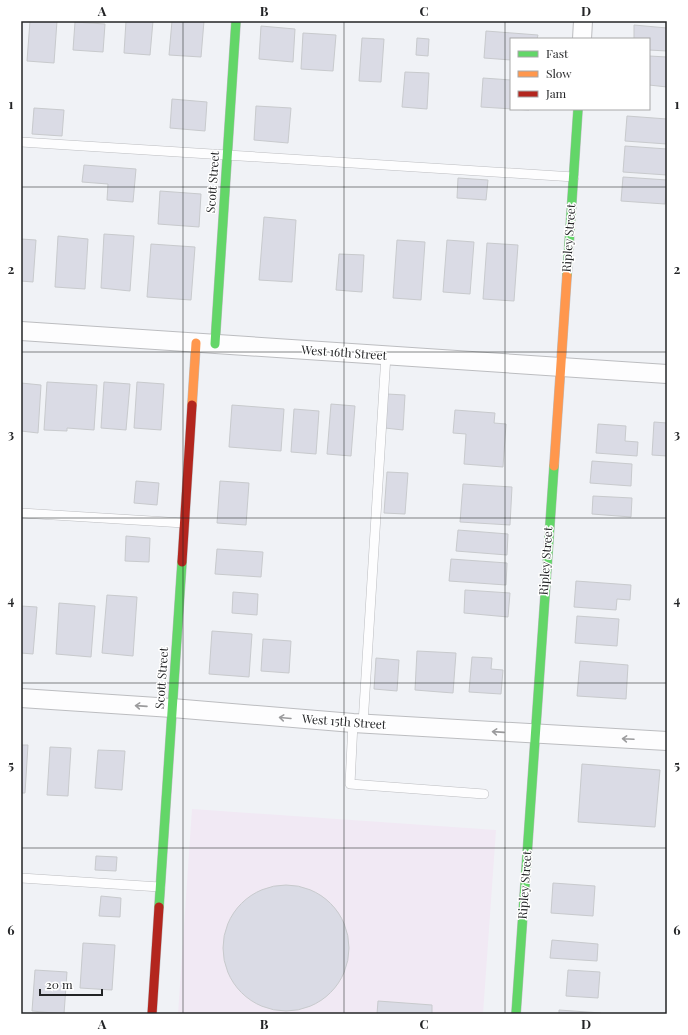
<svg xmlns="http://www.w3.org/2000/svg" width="688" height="1035" viewBox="0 0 688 1035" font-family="'Playfair Display',serif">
  <rect width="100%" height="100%" fill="#f0f2f6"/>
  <path fill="#f1e9f4" d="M192,809L496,830L483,1014H178Z"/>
  <path fill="#dadbe5" stroke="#c8cacd" d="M30,21H57L54,63L27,61Z
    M126,21H153L150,55L124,53Z
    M172,21H204L201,57L169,55Z
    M75,22L105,24L103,52L73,50Z
    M634,25L667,28V51L649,50V39H634Z
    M261,26L295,29L293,62L259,59Z
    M486,31L538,35L537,39H511V60L484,58Z
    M303,33L336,35L333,71L301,69Z
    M362,38L384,39L381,82L359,81Z
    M417,38L429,39L428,56L416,55Z
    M649,56L667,57V87L649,85Z
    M405,72L429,73L427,109L402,107Z
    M483,78L511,80V109H529V110L481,107Z
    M172,99L207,102L205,131L170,128Z
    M256,106L291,108L288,143L254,140Z
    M34,108L64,110L62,136L32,134Z
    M627,116L667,119V144L625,141Z
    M625,146L667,149V175L623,172Z
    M84,165L136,169L133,202L107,200L108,184L82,182Z
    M623,177L667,180L665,204L621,201Z
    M458,178L488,180L486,200L457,198Z
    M160,191L201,194L199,227L158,224Z
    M264,217L296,220L292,282L259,280Z
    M104,234L134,236L130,291L101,288Z
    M58,236L88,239L85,289L55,287Z
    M21,239L36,240L33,282L21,281Z
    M397,240L425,242L421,300L393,298Z
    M447,240L474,242L470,294L443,292Z
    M487,243L518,245L514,301L483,299Z
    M151,244L195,247L191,300L147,297Z
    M339,254L364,255L362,292L336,290Z
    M47,382L97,385L94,430L67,428V431L44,430Z
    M104,382L130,384L126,430L101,428Z
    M137,382L164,384L161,430L134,428Z
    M21,383L41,385L38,433L21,431Z
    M387,394L405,395L403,430L385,428Z
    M331,404L355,406L351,456L327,454Z
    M232,405L284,409L281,451L229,447Z
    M294,409L319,411L316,454L291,452Z
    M455,410L495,413L494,423L506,424L503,467L464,464L466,434L453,433Z
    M654,422L667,423V456L652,455Z
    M598,424L626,426L625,441L638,442L637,456L596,453Z
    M592,461L632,464L631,486L590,483Z
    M387,472L408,473L405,514L384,513Z
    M136,481L159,483L157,505L134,503Z
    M220,481L249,483L246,525L217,523Z
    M463,484L512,487L510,525L460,522Z
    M593,496L632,498L631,517L592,514Z
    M458,530L508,534L507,555L456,551Z
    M126,536L150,538L149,562L125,561Z
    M217,549L263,552L261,577L215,574Z
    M451,559L507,563L506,585L449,581Z
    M576,581L631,585L630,600L617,599L616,610L574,607Z
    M465,590L510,593L508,617L464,613Z
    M233,592L258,594L257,615L232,613Z
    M107,595L137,597L133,656L102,653Z
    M59,603L95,606L91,657L56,654Z
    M21,606L37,607L33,654L21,653Z
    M577,616L619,619L617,646L575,643Z
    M212,631L252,634L249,677L209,674Z
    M263,639L291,641L289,673L261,671Z
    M417,651L456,653L453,693L415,690Z
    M472,657L492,658L491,669L503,670L501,694L469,692Z
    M376,658L399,660L397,691L374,689Z
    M580,661L628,665L626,699L577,696Z
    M21,745H28L25,793H21Z
    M50,747L71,748L68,796L47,795Z
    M98,750L125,751L122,790L95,788Z
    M582,764L660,770L655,827L578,822Z
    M96,856L117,857L116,871L95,870Z
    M553,883L595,886L593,916L551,913Z
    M223 948a63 63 0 1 1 126 0a63 63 0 1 1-126 0Z
    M101,896L121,898L120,917L99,916Z
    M552,940L598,944L597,961L550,958Z
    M83,943L115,945L112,990L80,988Z
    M35,970L67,972L64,1014L32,1011Z
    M568,970L600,972L598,998L566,996Z
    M378,1001L432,1005V1014H377Z
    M559,1010L601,1013V1014H559Z"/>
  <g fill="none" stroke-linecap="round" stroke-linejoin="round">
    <g stroke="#bcbdc0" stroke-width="10">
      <path id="lane" d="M21,142L574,177
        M21,513L184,523
        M353,723L350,784L484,794
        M363,724L386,355
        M21,878L160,887"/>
    </g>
    <g stroke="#bcbdc0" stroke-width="20">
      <path id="street" d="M582,39L583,21
        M21,331L667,374
        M21,698L172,708L353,723L667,741"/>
    </g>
    <g stroke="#bcbdc0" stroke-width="10">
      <path id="fast" d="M567,275L578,109
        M215,344L236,21
        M159,907L182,562
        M516,1014L554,466"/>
    </g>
    <g stroke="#bcbdc0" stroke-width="10">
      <path id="slow" d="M192,405L196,343
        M554,466L567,275"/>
    </g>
    <g stroke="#bcbdc0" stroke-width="10">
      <path id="jam" d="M182,562L192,405
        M152,1014L159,907"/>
    </g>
    <use href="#lane" stroke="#fdfdfe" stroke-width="9"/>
    <use href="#street" stroke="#fdfdfe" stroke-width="18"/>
    <use href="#fast" stroke="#63d668" stroke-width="9"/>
    <use href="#slow" stroke="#ff974d" stroke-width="9"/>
    <use href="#jam" stroke="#b3261e" stroke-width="9"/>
  </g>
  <defs><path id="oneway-shaft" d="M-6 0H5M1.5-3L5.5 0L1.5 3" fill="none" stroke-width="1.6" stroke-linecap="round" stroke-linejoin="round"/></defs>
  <g stroke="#9b9b9d">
    <use href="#oneway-shaft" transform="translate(141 706) rotate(-176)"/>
    <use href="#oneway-shaft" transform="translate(285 718) rotate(-175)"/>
    <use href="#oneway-shaft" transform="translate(498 732) rotate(-176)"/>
    <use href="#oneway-shaft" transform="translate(628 739) rotate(-177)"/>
  </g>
  <path fill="none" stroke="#232426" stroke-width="1" stroke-opacity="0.55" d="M183,21V1014M344,21V1014M505,21V1014M21,187H667M21,352H667M21,518H667M21,683H667M21,848H667"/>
  <g text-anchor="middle" stroke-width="3" stroke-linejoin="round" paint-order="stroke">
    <g font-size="12" fill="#232426" stroke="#fff">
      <text transform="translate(213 182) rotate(-86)" y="4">Scott Street</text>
      <text transform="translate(569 238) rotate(-86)" y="4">Ripley Street</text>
      <text transform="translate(344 353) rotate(4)" y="4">West 16th Street</text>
      <text transform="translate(546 561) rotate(-86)" y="4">Ripley Street</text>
      <text transform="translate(162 678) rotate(-86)" y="4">Scott Street</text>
      <text transform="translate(344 722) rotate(4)" y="4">West 15th Street</text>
      <text transform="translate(525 885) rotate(-86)" y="4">Ripley Street</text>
    </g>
  </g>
  <rect width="688" height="1035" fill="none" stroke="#ffffff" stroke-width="44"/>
  <rect x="510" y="38" width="140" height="72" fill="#ffffff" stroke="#a7a7a8"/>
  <rect x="518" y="51" width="20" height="6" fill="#63d668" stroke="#a7a7a8"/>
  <text x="546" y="58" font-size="12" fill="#232426">Fast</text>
  <rect x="518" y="71" width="20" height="6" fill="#ff974d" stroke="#a7a7a8"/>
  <text x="546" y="78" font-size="12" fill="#232426">Slow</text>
  <rect x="518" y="91" width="20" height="6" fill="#b3261e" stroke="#a7a7a8"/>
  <text x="546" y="98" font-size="12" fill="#232426">Jam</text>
  <path d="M40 989v6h62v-6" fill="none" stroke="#232426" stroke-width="2"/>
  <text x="46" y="989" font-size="12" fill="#232426" stroke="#ffffff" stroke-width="3" paint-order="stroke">20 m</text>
  <rect x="22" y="22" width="644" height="991" fill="none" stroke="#232426" stroke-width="1.5"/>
  <g font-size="13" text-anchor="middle" font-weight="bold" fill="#232426">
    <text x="102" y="16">A</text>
    <text x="264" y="16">B</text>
    <text x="424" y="16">C</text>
    <text x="586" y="16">D</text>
    <text x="11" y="109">1</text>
    <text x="677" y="109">1</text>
    <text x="11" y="274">2</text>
    <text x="677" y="274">2</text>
    <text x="11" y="439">3</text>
    <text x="677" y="439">3</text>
    <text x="11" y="605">4</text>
    <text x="677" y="605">4</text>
    <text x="11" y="770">5</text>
    <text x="677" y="770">5</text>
    <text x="11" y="935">6</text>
    <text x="677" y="935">6</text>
    <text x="102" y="1029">A</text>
    <text x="264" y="1029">B</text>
    <text x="424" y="1029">C</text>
    <text x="586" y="1029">D</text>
  </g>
</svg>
